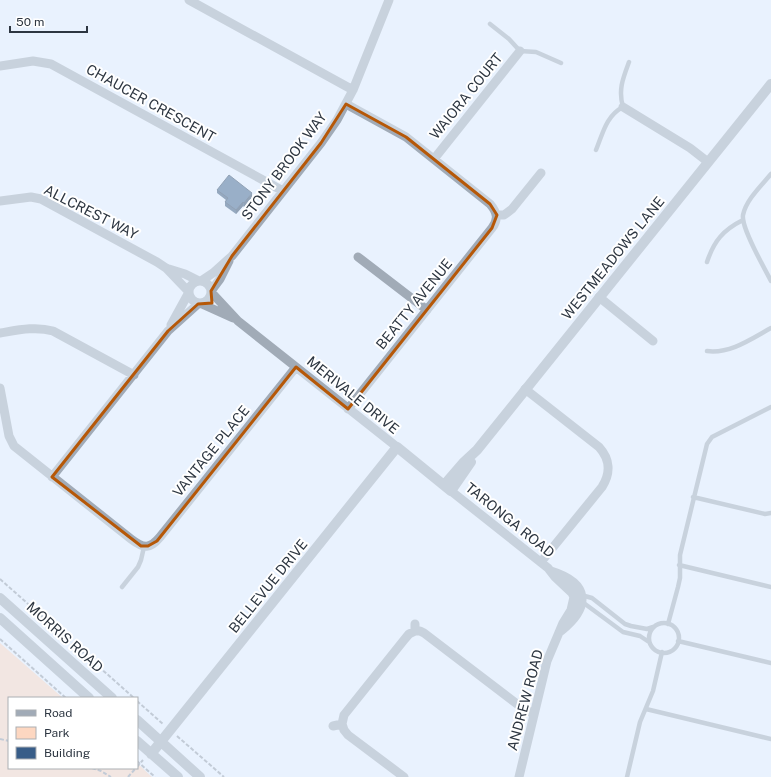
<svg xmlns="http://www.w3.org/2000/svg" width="771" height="777" viewBox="0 0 771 777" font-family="'Public Sans',sans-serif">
  <rect width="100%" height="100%" fill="#e9f2fe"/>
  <path fill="#fdd7c1" d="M0,643L63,698H9V768H137V763L152,777H0Z"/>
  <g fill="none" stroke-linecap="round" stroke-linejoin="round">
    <path stroke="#939ca8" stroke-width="2" stroke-dasharray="4 2" stroke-linecap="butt" d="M0,579L134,698
      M0,639L66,698
      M137,701L163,724
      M177,736L224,777
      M0,739L9,741
      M137,761L155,777
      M137,767L143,760
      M92,768L101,771L111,777
      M128,777L136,768"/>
    <path stroke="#a1abb7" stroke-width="4.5" d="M490,24L509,39L520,51L536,52L561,63
      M596,150C603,133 606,116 623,107C618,90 623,78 629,62
      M771,174C761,186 746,200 743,215C741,228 764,267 771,281
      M707,262C714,241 723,230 743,220
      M707,351C730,354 751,339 771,328
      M693,497L765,514L771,513
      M679,565L771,587
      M122,587L138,567L141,560L144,547
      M581,595L592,598L625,624L631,626L647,629L653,627
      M581,601L623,632L640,636L649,642
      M649 638a15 15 0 1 1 30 0a15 15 0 1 1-30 0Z
      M668,624L678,587L680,578V555L707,444L712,437L771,407
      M678,641L771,663
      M646,709L771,739
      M627,777L640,722L653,691L662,652"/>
    <path stroke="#a1abb7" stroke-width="9" d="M189,0L353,90
      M0,66L33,61L51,64L283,191
      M346,104L406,137L490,204C497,212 499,219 492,228L348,409
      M623,107L690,148L708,162
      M434,159L520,51
      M0,201L31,197L41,199L157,262L166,268L188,291
      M497,215H504L512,209L541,173
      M358,257L427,310
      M169,269L185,274L199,281
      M189 292a11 11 0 1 1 22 0a11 11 0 1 1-22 0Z
      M201,281L213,273L232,256L321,143L337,120L353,90L389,0
      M211,291L220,279L229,261
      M211,292L238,321L397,447
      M599,297L653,341
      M202,304L233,318
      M171,325L188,294
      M0,333C18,330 36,326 53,331L134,375
      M0,388L9,436L14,446L131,539C144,549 150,549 160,537L296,367
      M525,389L599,447C610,459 611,473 602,487L541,562
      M52,477L168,331L198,304
      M451,491L548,568L555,577L572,593L574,597L571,610L563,623L547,661L519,777
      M551,571C590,583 591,607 561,631
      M415,631H420L424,633L521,707L534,714
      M342,724L344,730L348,735L404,777
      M333,726L342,724L344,715L404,640L409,634L415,631V624"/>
    <path stroke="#a1abb7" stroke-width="10" d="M444,485L463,463L477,450L771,84
      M0,598L112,698
      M0,618L89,698
      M137,720L200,777
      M137,741L178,777
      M151,754L397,447L451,491L471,462"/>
  </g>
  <path fill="#305075" d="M217,190L252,197L244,207L243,206L236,214L225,206V202L226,200L217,193Z"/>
  <path fill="#27415f" d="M252,193V197L244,207V203Z
    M243,202V206L236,214V210Z"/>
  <path fill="#385d88" stroke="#27415f" d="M229,175L252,193L244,203L243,202L236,210L225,202L228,198L217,190Z"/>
  <path d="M0 0H771V777H0ZM346,104L406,137L490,204L497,215L492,228L348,409L296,367L157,541L148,546H141L52,477L168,331L198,304L212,303L211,291L232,256L321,143Z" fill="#e9f2fe" fill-opacity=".55" fill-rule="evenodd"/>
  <path fill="none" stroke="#b65808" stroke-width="3" stroke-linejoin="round" d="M346,104L406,137L490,204L497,215L492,228L348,409L296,367L157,541L148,546H141L52,477L168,331L198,304L212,303L211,291L232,256L321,143Z"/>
  <g text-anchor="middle" stroke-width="4" stroke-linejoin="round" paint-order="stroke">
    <g font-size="14" fill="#2d3641" stroke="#fff">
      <text transform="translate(466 96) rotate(-51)" y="5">WAIORA COURT</text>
      <text transform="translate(151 103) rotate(29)" y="5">CHAUCER CRESCENT</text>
      <text transform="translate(284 166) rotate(-53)" y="5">STONY BROOK WAY</text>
      <text transform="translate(91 212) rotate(27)" y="5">ALLCREST WAY</text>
      <text transform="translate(613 258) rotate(-51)" y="5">WESTMEADOWS LANE</text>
      <text transform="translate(414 304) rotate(-51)" y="5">BEATTY AVENUE</text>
      <text transform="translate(353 395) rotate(39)" y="5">MERIVALE DRIVE</text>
      <text transform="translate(211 451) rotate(-51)" y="5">VANTAGE PLACE</text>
      <text transform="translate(510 520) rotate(39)" y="5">TARONGA ROAD</text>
      <text transform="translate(268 586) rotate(-51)" y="5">BELLEVUE DRIVE</text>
      <text transform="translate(65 637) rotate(42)" y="5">MORRIS ROAD</text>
      <text transform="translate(525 700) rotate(-75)" y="5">ANDREW ROAD</text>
    </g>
  </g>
  <rect x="8" y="697" width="130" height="72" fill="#ffffff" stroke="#abafb3"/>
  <rect x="16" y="710" width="20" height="6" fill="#a1abb7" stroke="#abafb3"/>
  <text x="44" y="717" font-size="12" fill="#2d3641">Road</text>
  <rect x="16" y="727" width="20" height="12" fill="#fdd7c1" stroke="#abafb3"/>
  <text x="44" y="737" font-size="12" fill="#2d3641">Park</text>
  <rect x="16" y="747" width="20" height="12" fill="#385d88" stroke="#abafb3"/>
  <text x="44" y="757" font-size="12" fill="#2d3641">Building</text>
  <path d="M10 26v6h77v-6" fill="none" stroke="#2d3641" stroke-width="2"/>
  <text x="16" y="26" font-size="12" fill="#2d3641" stroke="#ffffff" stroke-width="3" paint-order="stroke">50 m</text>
</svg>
